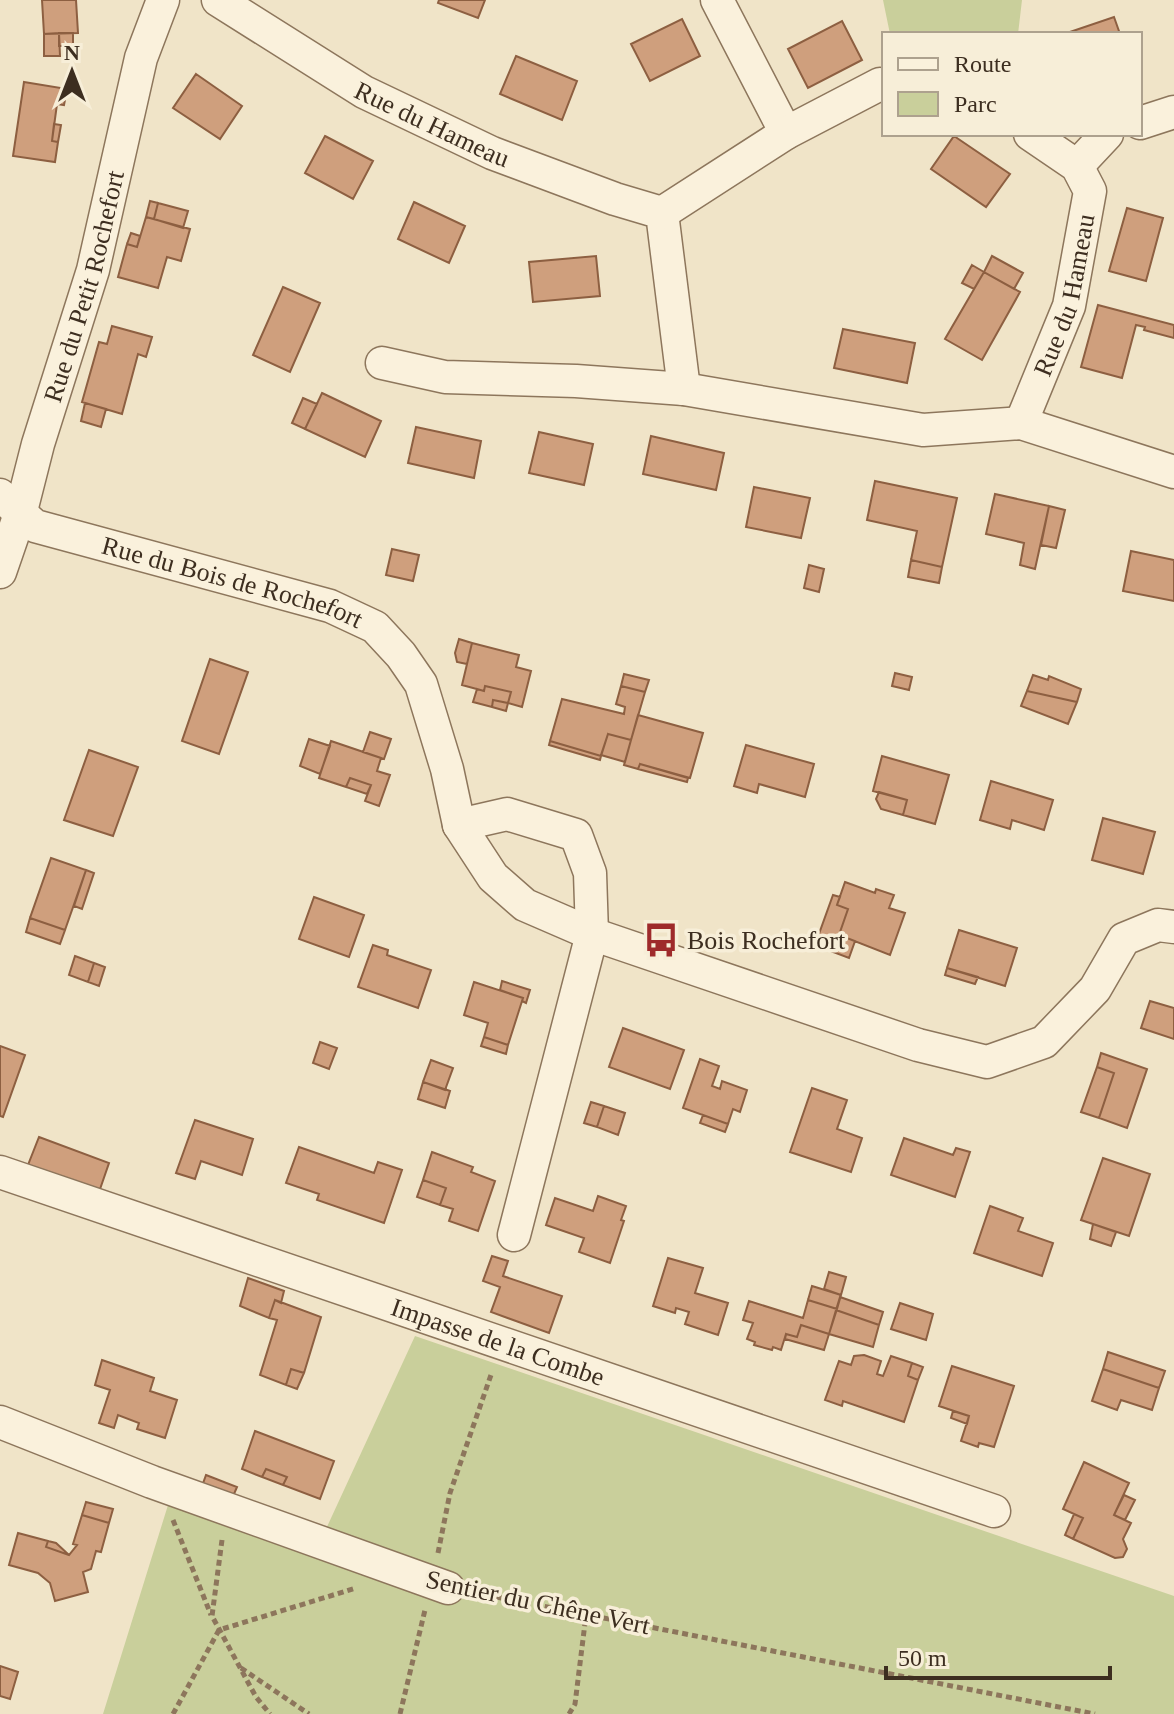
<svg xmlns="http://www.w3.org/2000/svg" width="1174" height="1714" viewBox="0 0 1174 1714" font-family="'Times New Roman',serif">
  <rect width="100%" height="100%" fill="#f0e4c8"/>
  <path fill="#c9cf9b" d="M883,0H1022L1018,34H890Z
    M415,1336L1174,1596V1714H103L173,1489L320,1542Z"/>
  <path fill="#cf9f7d" stroke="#8d5f41" stroke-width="2" d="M42,0H76L78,33L44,34Z
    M439,0H485L478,18L438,3Z
    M1114,17L1120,34H1064Z
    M682,19L700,56L650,81L631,44Z
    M842,21L862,60L808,88L788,49Z
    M59,33H73V46H59Z
    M59,33L60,56H44V34Z
    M516,56L577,81L562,120L500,94Z
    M196,74L242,106L220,139L173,108Z
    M24,82L67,89L64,105L57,104L52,141L58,142L55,162L13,156Z
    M54,124L61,125L58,142L52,141Z
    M325,136L373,161L353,199L305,173Z
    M954,136L1010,174L986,207L931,169Z
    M150,201L158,203L154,219L146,217Z
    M414,202L465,226L449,263L398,239Z
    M158,203L188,211L183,228L154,219Z
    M1127,208L1163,218L1146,281L1109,271Z
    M146,217L190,229L181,261L167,257L158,288L118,277L127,244L137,247Z
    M131,233L140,236L137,247L127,244Z
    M596,256L600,296L533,302L529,262Z
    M992,256L1023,273L1014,289L984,272Z
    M972,265L984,272L974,289L962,283Z
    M984,272L1020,292L982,360L945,339Z
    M283,287L320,303L290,372L253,355Z
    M1098,305L1174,325V338L1144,330L1145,327L1136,325L1122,378L1081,367Z
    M112,326L152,337L146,357L138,354L122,414L82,402L99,342L107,344Z
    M843,329L915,343L907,383L834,368Z
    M322,393L381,421L365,457L305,429Z
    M303,398L317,404L305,429L292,423Z
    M85,403L106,409L101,427L81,421Z
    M416,427L481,441L474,478L408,463Z
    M539,432L593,444L584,485L529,473Z
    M651,436L724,453L716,490L643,474Z
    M875,481L957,498L942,567L911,560L917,531L867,520Z
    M754,487L810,498L801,538L746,527Z
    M995,494L1049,506L1035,569L1020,565L1024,543L986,534Z
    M1049,506L1065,510L1056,548L1041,545Z
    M392,549L419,555L413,581L386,575Z
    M1131,551L1174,560V601L1123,591Z
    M911,560L942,567L939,583L908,577Z
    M809,565L824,569L819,592L804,588Z
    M459,639L472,643L467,664L457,662L455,653Z
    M472,643L519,655L516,667L531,671L522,707L508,703L511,692L485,686L484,691L462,685Z
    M210,659L248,672L219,754L182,741Z
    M895,673L912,677L909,690L892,686Z
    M624,674L649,680L645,692L621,686Z
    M1033,675L1048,680L1049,676L1081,689L1077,702L1027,691Z
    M485,686L511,692L508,703L493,700L492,707L473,702L477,689L484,691Z
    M621,686L645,692L631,740L608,734L601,756L550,741L562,699L624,714L625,707L616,704Z
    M1027,691L1077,702L1068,724L1021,706Z
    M493,700L508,703L506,711L492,707Z
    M638,715L703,733L690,778L640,764L638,769L624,765Z
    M370,732L391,739L384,759L363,752Z
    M608,734L631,740L625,762L601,755Z
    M309,739L330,746L320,774L300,766Z
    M331,741L381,758L377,771L390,775L379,806L365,801L371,785L350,778L346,787L319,778Z
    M550,741L601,756L600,760L549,745Z
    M746,745L814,764L805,797L759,784L757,793L734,786Z
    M89,750L138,767L113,836L64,820Z
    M882,756L949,775L935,824L903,815L907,800L873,791Z
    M640,764L688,778L687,782L638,769Z
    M350,778L371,785L367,794L346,787Z
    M991,781L1053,800L1044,830L1012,820L1010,829L980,820Z
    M879,792L907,800L903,815L881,809L876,799Z
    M1103,818L1155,832L1143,874L1092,860Z
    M51,858L86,870L65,930L30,918Z
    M86,870L94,873L82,909L74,906Z
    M845,882L875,893L876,889L894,895L889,908L905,913L890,955L839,935L848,909L837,905Z
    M833,895L840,897L837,905L848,909L833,952L815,945Z
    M314,897L364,915L349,957L299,939Z
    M30,918L65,930L60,944L26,932Z
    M959,930L1017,948L1005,986L947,968Z
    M839,935L855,941L849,958L833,952Z
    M373,945L388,950L387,955L431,970L418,1008L358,987Z
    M75,956L94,963L88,982L69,975Z
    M94,963L105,967L99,986L88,982Z
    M947,968L978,977L975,984L945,975Z
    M502,981L530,990L526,1003L522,1001L523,998L500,990Z
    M474,982L523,998L508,1045L484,1037L488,1023L464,1015Z
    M1150,1001L1174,1008V1039L1141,1028Z
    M623,1028L684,1050L670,1089L609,1067Z
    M484,1037L508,1045L506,1054L481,1046Z
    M320,1042L337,1048L329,1069L313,1063Z
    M0,1046L25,1055L3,1117L0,1116Z
    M1101,1053L1147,1069L1127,1128L1099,1118L1114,1073L1097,1067Z
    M700,1059L719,1066L712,1086L720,1089L722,1081L747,1090L740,1112L733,1109L728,1124L683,1108Z
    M431,1060L453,1068L445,1090L423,1082Z
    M1097,1067L1114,1073L1099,1118L1081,1112Z
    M423,1082L450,1091L445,1108L418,1099Z
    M812,1088L847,1100L837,1129L862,1138L851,1172L790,1152Z
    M591,1102L604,1106L597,1127L584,1123Z
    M604,1106L625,1113L618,1135L597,1127Z
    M703,1115L728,1124L725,1132L700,1123Z
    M195,1120L253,1139L242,1175L201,1161L195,1179L176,1173Z
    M39,1137L109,1163L99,1192L26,1170Z
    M904,1138L953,1155L956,1148L970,1152L955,1197L891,1175Z
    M299,1147L374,1173L378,1162L402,1170L384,1223L317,1200L319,1194L286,1183Z
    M432,1152L473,1167L471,1172L495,1181L478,1231L449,1221L453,1209L440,1205L446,1188L423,1180Z
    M1103,1158L1150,1174L1129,1236L1081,1220Z
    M423,1180L446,1188L440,1205L417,1197Z
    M598,1196L626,1206L621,1220L624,1221L610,1263L579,1252L584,1238L546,1225L555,1198L593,1211Z
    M990,1206L1023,1218L1018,1231L1053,1243L1042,1276L974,1253Z
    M1093,1224L1116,1232L1111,1246L1090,1239Z
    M492,1256L508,1261L503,1276L562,1296L549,1333L491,1312L500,1287L483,1281Z
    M668,1258L703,1268L695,1293L728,1303L718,1335L685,1324L689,1312L676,1308L675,1313L653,1306Z
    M829,1272L846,1277L841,1295L824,1289Z
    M248,1278L284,1291L281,1303L275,1300L269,1318L240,1306Z
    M812,1286L841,1295L837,1309L808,1300Z
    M840,1297L883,1312L879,1325L836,1310Z
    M275,1300L321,1317L304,1373L291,1369L286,1385L260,1375L277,1320L269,1318Z
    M808,1300L837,1309L829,1334L801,1325L797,1337L786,1334L781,1350L773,1347L772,1350L754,1345L755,1342L747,1339L753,1323L743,1320L749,1301L803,1318Z
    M900,1303L933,1314L926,1340L891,1329Z
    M836,1310L879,1325L873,1347L829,1334Z
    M801,1325L829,1334L824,1350L785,1339L786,1334L797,1337Z
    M1108,1352L1165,1371L1159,1388L1103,1369Z
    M864,1355L881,1361L877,1374L883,1376L891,1356L912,1363L908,1376L918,1380L904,1422L843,1401L842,1406L825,1400L839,1361L851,1365L854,1356Z
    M102,1360L154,1378L150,1391L177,1400L165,1438L137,1429L139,1423L118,1415L114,1428L99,1423L110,1390L95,1385Z
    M912,1363L923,1367L918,1380L908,1376Z
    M952,1366L1014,1386L994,1447L979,1443L978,1447L961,1441L969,1416L939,1406Z
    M291,1369L304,1373L297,1389L286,1385Z
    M1103,1369L1159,1388L1152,1410L1121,1400L1117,1410L1092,1401Z
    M953,1411L969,1416L967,1424L951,1418Z
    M255,1431L334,1461L320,1499L283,1485L287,1477L266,1469L262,1477L242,1469Z
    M1084,1462L1129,1483L1114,1515L1131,1523L1123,1539L1127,1549L1123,1557L1115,1558L1073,1539L1083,1518L1063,1509Z
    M266,1469L287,1477L283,1485L262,1477Z
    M206,1475L237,1487L231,1501L201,1489Z
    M1124,1495L1135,1500L1125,1520L1114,1515Z
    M86,1502L113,1509L109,1523L82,1515Z
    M1074,1514L1083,1518L1073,1539L1065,1535Z
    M82,1515L109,1523L101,1552L96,1551L91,1569L83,1572L88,1592L55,1601L50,1583L38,1573L9,1565L18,1533L48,1541L46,1547L69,1555L77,1545L73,1544Z
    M48,1541L56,1543L69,1555L46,1547Z
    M0,1666L18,1672L10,1699L0,1696Z"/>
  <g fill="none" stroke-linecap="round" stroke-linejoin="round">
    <g stroke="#8d765c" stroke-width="35">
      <g id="street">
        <path id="s1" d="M218,0L364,92L492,153L615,199L662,213L684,389"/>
        <path d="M717,0L786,133"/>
        <path d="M1140,123L1174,112"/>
        <path d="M1077,166L1107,134"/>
        <path d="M662,213L786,133L880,84L884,85"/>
        <path d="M382,363L445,377L576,381L684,389L923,430L1021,423L1174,472"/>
        <path id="s2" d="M1021,423L1069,306L1090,191L1077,166L1030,134"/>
        <path id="s3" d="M0,495L35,526L330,606L375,627L401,655L421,684L447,769L459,825L493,877L525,905L592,934L918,1045L987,1062L1044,1042L1095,989L1124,939L1158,925L1174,927"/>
        <path id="s4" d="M0,572L21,511L38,444L93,270L141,58L163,0"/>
        <path d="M459,825L507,814L576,835L590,873L592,934L514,1235"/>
        <path id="s5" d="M0,1172L994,1511"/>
        <path d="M0,1422L152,1482L448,1588"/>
      </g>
    </g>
    <path stroke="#8d765c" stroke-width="5" stroke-dasharray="6 4" stroke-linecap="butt" d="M173,1520L211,1615
      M222,1540L212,1616L256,1697L270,1714
      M438,1553L450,1493L492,1372
      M476,1593L1095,1714
      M241,1668L309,1714
      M173,1714L219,1630L356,1588
      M400,1714L425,1610
      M569,1714L575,1704L586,1615"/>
    <use href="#street" stroke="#faf1dc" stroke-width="32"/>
  </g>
  <defs>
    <g id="bus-bare" transform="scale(2.76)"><path d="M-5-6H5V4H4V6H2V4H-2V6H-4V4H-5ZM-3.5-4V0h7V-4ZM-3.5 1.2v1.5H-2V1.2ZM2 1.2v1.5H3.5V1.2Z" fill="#9e2a2b" stroke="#f7eed8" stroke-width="2.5" paint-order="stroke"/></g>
  </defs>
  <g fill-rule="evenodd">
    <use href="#bus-bare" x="661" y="940"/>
  </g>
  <g text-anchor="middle" stroke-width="7" stroke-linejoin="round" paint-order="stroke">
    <g font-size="26" fill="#3d2e20" stroke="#f7eed8">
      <text dy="9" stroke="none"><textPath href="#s1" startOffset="248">Rue du Hameau</textPath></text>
      <text dy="9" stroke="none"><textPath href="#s4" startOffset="298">Rue du Petit Rochefort</textPath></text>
      <text dy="9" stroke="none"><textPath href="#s2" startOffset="136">Rue du Hameau</textPath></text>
      <text dy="9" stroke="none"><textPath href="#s3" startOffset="252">Rue du Bois de Rochefort</textPath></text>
      <text dy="9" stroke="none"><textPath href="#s5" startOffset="526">Impasse de la Combe</textPath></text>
      <text transform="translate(538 1602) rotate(12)" y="9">Sentier du Chêne Vert</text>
    </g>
    <g font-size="26" fill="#3d2e20" stroke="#f7eed8" text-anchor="start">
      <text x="687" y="949">Bois Rochefort</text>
    </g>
  </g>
  <rect x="882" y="32" width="260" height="104" fill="#f7eed8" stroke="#ada18e" stroke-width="2"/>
  <rect x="898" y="58" width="40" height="12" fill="#faf1dc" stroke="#ada18e" stroke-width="2"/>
  <text x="954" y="72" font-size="24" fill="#3d2e20">Route</text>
  <rect x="898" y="92" width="40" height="24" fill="#c9cf9b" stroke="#ada18e" stroke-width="2"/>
  <text x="954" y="112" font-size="24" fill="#3d2e20">Parc</text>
  <g transform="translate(72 72)" stroke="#f7eed8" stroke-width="6" paint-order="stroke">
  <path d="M0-6L14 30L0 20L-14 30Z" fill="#3d2e20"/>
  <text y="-12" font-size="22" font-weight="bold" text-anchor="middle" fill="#3d2e20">N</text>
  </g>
  <path d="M886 1666v12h224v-12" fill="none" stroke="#3d2e20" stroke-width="4"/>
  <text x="898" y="1666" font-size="24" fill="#3d2e20" stroke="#f7eed8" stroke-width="6" paint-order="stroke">50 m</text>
</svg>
